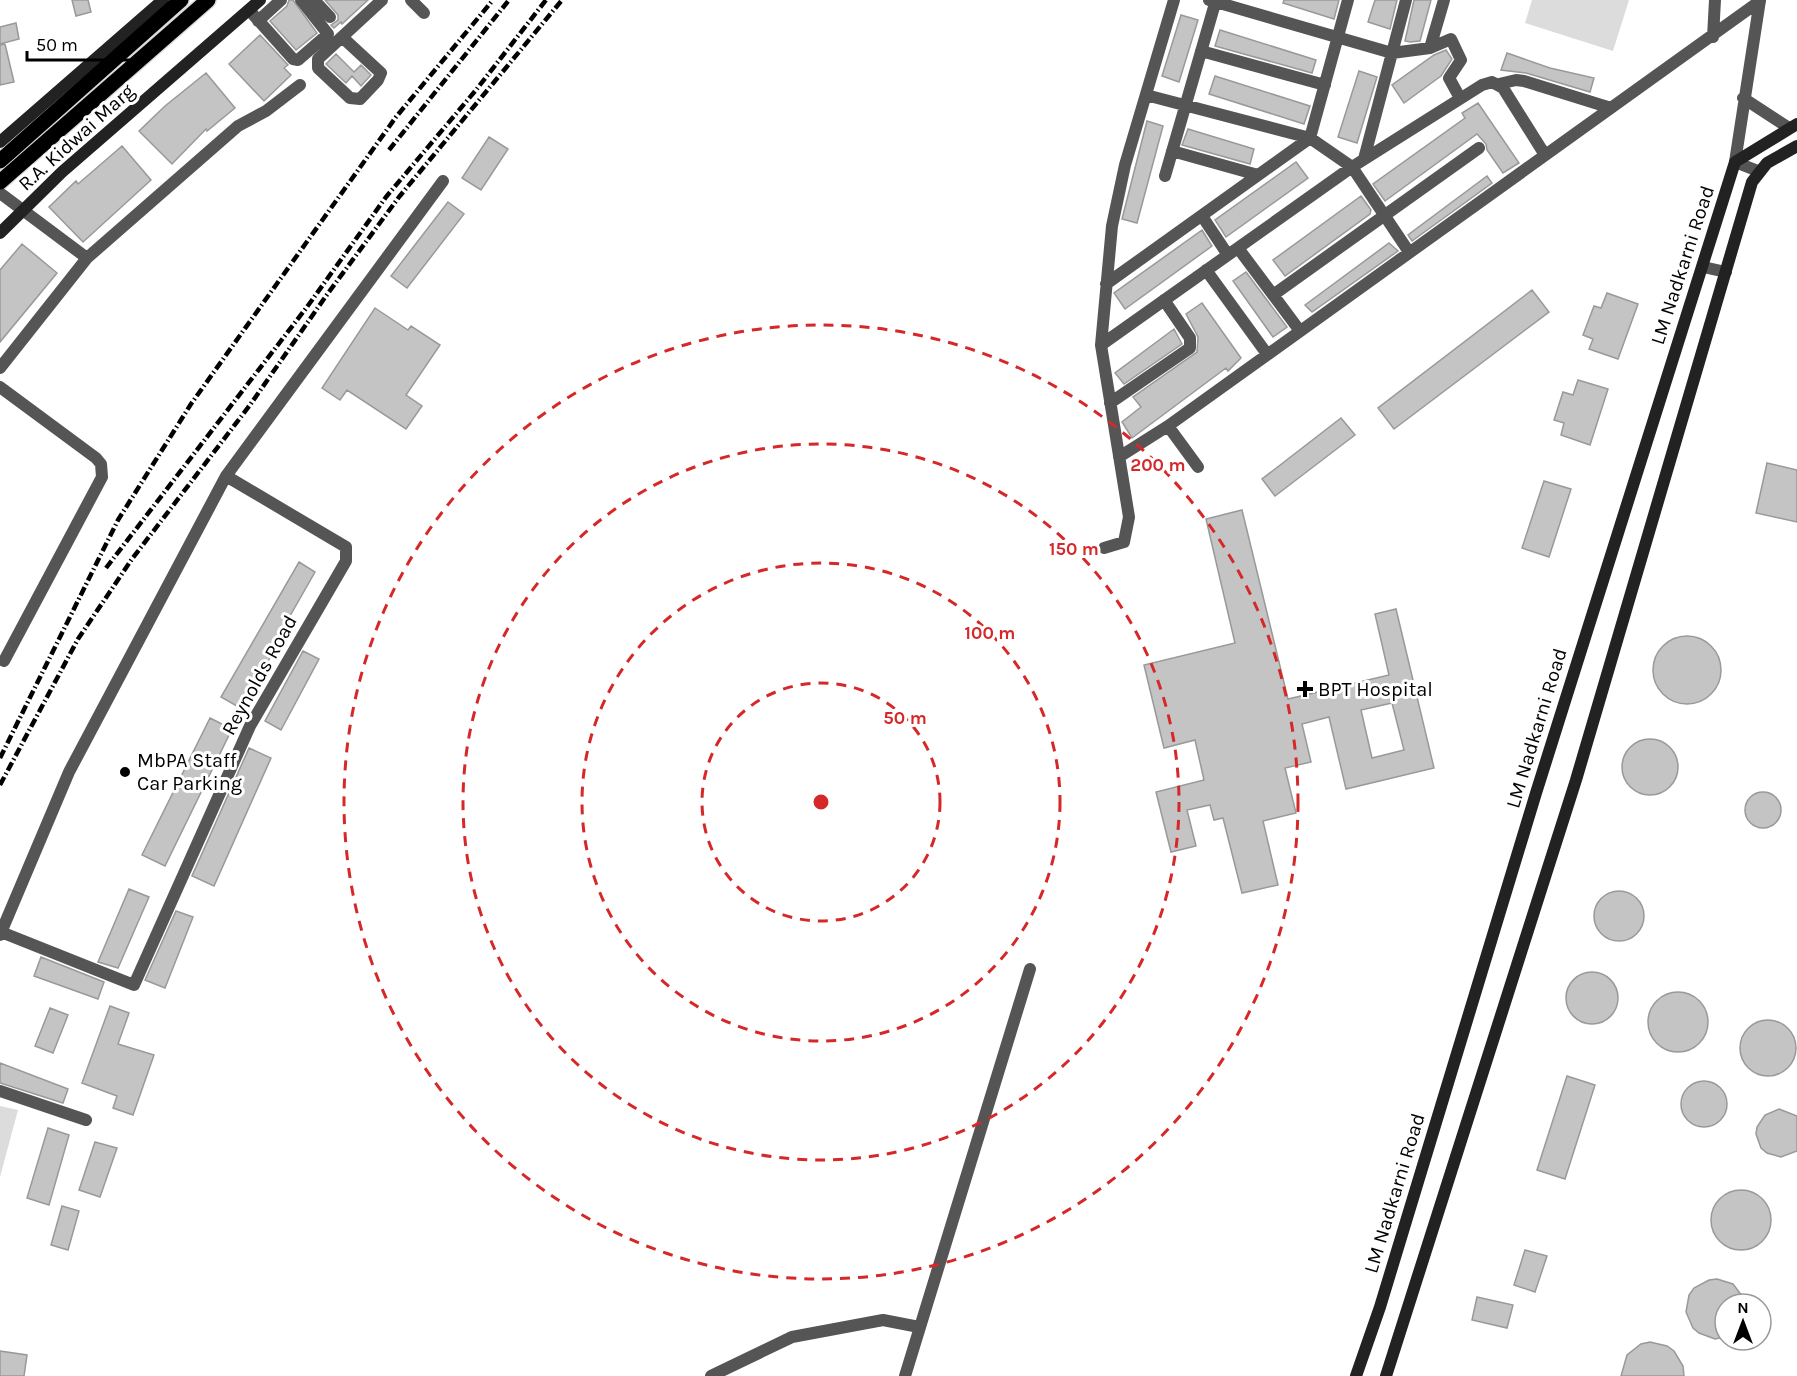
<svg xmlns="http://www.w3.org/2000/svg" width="1797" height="1376" viewBox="0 0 1797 1376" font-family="Karla,sans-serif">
  <rect width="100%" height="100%" fill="#fff"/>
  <path fill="#dcdcdc" d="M1532,0H1629L1613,51L1525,23Z
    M0,1106L18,1110L0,1177Z"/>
  <path fill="#c4c4c4" stroke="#999" stroke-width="1.5" fill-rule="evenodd" d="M72,0H88L91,12L76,16Z
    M289,0H293L317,33L296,50L270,21L287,6Z
    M325,0H368L342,24L341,22L334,28L331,25L338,20V15Z
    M1284,0H1339L1334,19L1283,3Z
    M1375,0H1397L1390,29L1368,22Z
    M1414,0H1431L1420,41L1410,42L1405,41Z
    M1181,15L1198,20L1179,82L1162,76Z
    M16,23L19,39L0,44V27Z
    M1220,30L1316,60L1312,73L1215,46Z
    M260,35L288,65L284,68L291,75L264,101L229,64Z
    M5,44L14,82L0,85V45Z
    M1446,50L1452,59L1441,76L1404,103L1392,85L1434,55Z
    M1507,53L1550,68L1594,78L1590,92L1526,73L1501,70Z
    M336,54L354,72L361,65L371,75L361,86L352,76L346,83L326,64Z
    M1359,71L1377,77L1357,143L1338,137Z
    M206,73L235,108L207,131L206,129L172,164L139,131L165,106Z
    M1215,76L1310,106L1304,124L1209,94Z
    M1478,103L1519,163L1503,173L1487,150L1486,144L1477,134L1385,201L1373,184L1465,118L1462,113Z
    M1147,121L1163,126L1137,223L1122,219Z
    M1188,129L1254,149L1250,164L1182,145Z
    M489,137L508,149L481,190L462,178Z
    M122,146L151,180L83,242L49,207L76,181L78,184Z
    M1296,162L1308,178L1226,237L1215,220Z
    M1487,176L1492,183L1412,241L1408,235Z
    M1361,196L1371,210L1370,214L1285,276L1273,260Z
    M448,202L464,214L407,288L391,276Z
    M1202,230L1212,246L1125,309L1114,293Z
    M1389,243L1398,251L1312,312L1305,305Z
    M22,244L57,273L0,342V270Z
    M1246,272L1287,327L1273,337L1233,281Z
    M1532,290L1549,312L1394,429L1378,408Z
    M1607,293L1638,304L1618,359L1589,349L1593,339L1583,335L1594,306L1601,308Z
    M1202,303L1241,358L1228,371L1226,368L1132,438L1122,422L1141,407L1133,397L1197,352L1198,337L1186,314Z
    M375,308L408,330L411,326L440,345L406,395L422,406L406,429L347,390L340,400L322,388Z
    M1174,329L1182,344L1124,384L1115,373Z
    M1578,380L1608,389L1590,445L1561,435L1564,423L1554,420L1563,392L1573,395Z
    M1341,418L1355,435L1275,496L1262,479Z
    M1767,463L1797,470V522L1756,513Z
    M1544,481L1571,489L1549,557L1522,548Z
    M1242,510L1288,699L1389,675L1375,614L1396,609L1434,768L1346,789L1329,717L1302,724L1311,762L1285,768L1296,813L1263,821L1278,885L1242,893L1223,818L1214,820L1210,805L1187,810L1196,846L1171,852L1156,792L1204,780L1195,740L1164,748L1144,665L1235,643L1206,519ZM1392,703L1404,750L1372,758L1361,710Z
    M299,562L315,572L274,644L277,645L242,709L221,697Z
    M1653 670a34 34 0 1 1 68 0a34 34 0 1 1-68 0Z
    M303,651L319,659L281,730L265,721Z
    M210,718L232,729L165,866L142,855Z
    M1622 767a28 28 0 1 1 56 0a28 28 0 1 1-56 0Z
    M249,748L271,758L214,886L192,876Z
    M1745 810a18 18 0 1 1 36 0a18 18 0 1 1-36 0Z
    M129,889L149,897L118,968L98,962Z
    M1594 916a25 25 0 1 1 50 0a25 25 0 1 1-50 0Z
    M176,911L193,917L165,988L145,980Z
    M41,957L104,982L98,999L34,976Z
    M1566 998a26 26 0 1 1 52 0a26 26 0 1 1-52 0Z
    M1648 1022a30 30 0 1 1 60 0a30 30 0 1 1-60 0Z
    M110,1006L129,1013L118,1044L154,1055L133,1115L113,1108L117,1096L82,1083Z
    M50,1008L68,1015L53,1053L35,1046Z
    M1740 1048a28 28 0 1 1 56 0a28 28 0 1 1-56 0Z
    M0,1063L68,1089L63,1103L0,1083Z
    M1567,1076L1595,1085L1565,1179L1537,1170Z
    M1681 1104a23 23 0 1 1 46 0a23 23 0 1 1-46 0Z
    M1779,1109L1797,1116V1151L1781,1157L1767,1153L1761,1148L1756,1134L1757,1127L1765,1115Z
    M48,1128L69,1135L49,1205L27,1198Z
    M95,1142L117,1148L100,1197L79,1190Z
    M1711 1220a30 30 0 1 1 60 0a30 30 0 1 1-60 0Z
    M62,1206L79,1211L68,1250L51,1245Z
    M1525,1250L1547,1256L1535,1292L1514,1285Z
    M1717,1279L1733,1284L1748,1304H1725V1337L1715,1339L1699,1333L1693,1328L1686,1312L1689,1295L1694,1288L1709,1280Z
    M1477,1297L1513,1305L1507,1328L1472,1320Z
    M1650,1342L1667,1346L1674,1351L1683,1366L1684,1376H1621L1627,1355L1641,1344Z
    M0,1351L27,1355L24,1376H0Z"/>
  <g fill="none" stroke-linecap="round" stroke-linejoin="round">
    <g stroke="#dbdbdb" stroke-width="18">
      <path id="primary" d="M0,161L181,0
        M0,182L208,0"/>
    </g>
    <path stroke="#555" stroke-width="12" d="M314,0L330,17
      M411,0L424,13
      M1209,0L1392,53L1430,48L1444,0
      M249,10L293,59L298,60L328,34L301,0
      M258,21L281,0
      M342,37L381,73L378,80L360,99L350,98L318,68V59L382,0
      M1713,37L1715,0
      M1430,48L1451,39L1461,60L1449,78L1460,98
      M1201,51L1325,85
      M1499,84L1516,80L1524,81L1611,108
      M1146,95L1310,138L1352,167L1409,252
      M1743,98L1789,128
      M1172,151L1258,175
      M1364,159L1406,0
      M1758,171L1735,162L1760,0
      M1165,176L1216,0
      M0,193L87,258
      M1202,216L1228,255
      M1238,248L1300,331
      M1703,267L1726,272
      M1206,270L1267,354
      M1106,284L1310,138L1348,0
      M1273,295L1479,148
      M1101,345L1352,167L1482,85L1492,82L1503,88L1545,155
      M0,368L87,258L238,126L266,111L300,85
      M0,387L96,458L101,464L102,477L4,661
      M1110,403L1190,348V338L1164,300
      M1168,426L1198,467
      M1119,457L1168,426L1760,1
      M1104,548L1124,542L1129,517L1101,345L1112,226L1125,165L1174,0
      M1,932L134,985L250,726L346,561V547L226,476
      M0,935L69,772L226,476L443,181
      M0,1091L86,1120
      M711,1376L792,1337L883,1320L919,1327
      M905,1376L1030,969"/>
    <path stroke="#222" stroke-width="12" d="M0,142L163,0
      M0,233L62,172L260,0
      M1356,1376L1380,1307L1536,793L1735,162L1797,124
      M1386,1376L1576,780L1752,182L1767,163L1797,146"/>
    <use href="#primary" stroke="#000" stroke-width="15"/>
    <path stroke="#000" stroke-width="4.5" stroke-dasharray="9 3 1.5 3" stroke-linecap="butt" d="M389,150L509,0
      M106,568L307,307L386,197L476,90L546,0
      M0,758L118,520L191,404L396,117L493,0
      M0,785L78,639L132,559L250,405L326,296L399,197L562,0"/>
  </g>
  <g fill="none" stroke="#d62828" stroke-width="3" stroke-dasharray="10 8">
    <circle cx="821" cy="802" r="119"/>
    <circle cx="821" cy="802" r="239"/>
    <circle cx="821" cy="802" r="358"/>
    <circle cx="821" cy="802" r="477"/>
  </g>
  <g fill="#000" stroke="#fff" stroke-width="2">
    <path d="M1302 680h6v6h6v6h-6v6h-6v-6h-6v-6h6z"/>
    <circle cx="125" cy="772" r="6"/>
  </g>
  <g text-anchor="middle" stroke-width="6" stroke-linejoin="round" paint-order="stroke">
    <g font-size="20" fill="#000" stroke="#fff">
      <text transform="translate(76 137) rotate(-42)" y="7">R.A. Kidwai Marg</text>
      <text transform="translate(1682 265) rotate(-72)" y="7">LM Nadkarni Road</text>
      <text transform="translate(259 675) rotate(-61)" y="7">Reynolds Road</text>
      <text transform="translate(1536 728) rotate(-73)" y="7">LM Nadkarni Road</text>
      <text transform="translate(1394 1193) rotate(-73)" y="7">LM Nadkarni Road</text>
    </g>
    <g font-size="20" fill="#000" stroke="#fff" text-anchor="start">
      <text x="1318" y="696">BPT Hospital</text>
      <text x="137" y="767">MbPA Staff<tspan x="137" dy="23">Car Parking</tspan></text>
    </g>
  </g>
  <circle cx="821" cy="802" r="9" fill="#d62828" stroke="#fff" stroke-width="3"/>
  <g font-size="18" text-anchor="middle" font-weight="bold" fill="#d62828" stroke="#fff" stroke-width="6" stroke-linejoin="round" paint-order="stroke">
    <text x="1158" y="471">200 m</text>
    <text x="1074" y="555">150 m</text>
    <text x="990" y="639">100 m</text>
    <text x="905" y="724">50 m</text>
  </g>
  <g transform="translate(1743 1322)"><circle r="28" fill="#ffffff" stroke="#999999" stroke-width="1.5"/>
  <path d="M0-4.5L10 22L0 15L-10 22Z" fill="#000000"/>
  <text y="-9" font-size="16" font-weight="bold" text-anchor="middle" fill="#000000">N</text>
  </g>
  <path d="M27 51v9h120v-9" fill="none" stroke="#000000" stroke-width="3"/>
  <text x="36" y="51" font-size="18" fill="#000000" stroke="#ffffff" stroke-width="4.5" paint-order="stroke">50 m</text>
</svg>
